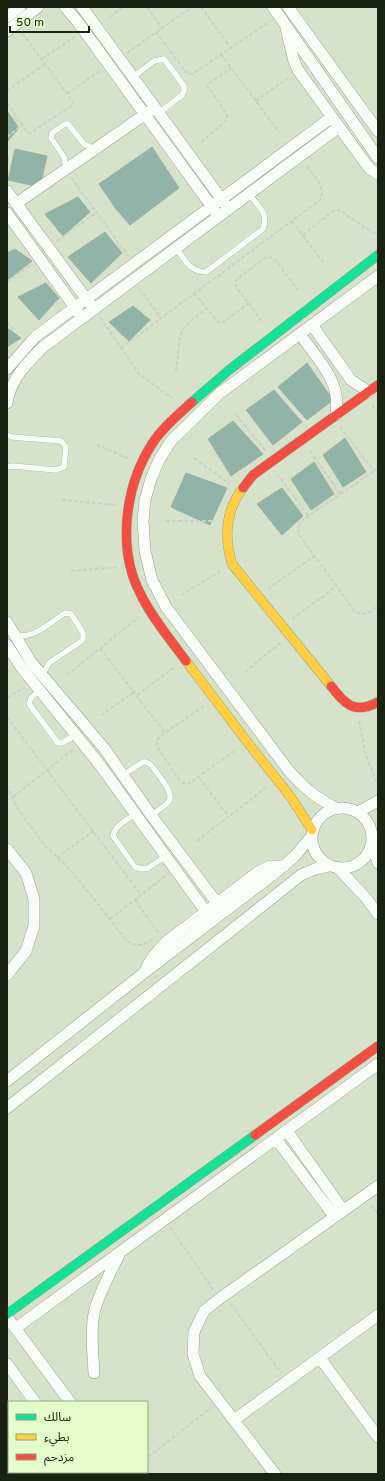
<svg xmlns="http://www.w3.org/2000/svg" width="385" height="1481" viewBox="0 0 385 1481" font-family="Overpass,'Noto Sans Arabic',sans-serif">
  <rect width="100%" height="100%" fill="#d6e2ca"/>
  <path fill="#90b4a8" stroke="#9eb0a4" d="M7,111L19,128L7,142Z
    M152,147L179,188L130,225L116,209L99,184Z
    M15,149L47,156L40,187L8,180Z
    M78,197L90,212L63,236L45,214Z
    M105,232L122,253L91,283L68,257Z
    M15,249L32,261L9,279L7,277V253Z
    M46,283L59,298L39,320L18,297Z
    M133,306L150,320L129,341L109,322Z
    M7,328L21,338L7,347Z
    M307,363L333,400L307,420L278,387Z
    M274,390L302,422L273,445L246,410Z
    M233,421L263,454L231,476L208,439Z
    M345,438L366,472L343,487L323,455Z
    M314,462L334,494L311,510L291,479Z
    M186,473L227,488L210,525L171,507Z
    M282,488L303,516L282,535L257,504Z"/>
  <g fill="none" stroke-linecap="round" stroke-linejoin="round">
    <g stroke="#99a290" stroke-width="6">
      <path id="lane" d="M133,77L154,61L164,59L184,86V91L182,95L159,113
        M66,169L64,157L51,138L52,133L65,124H68L84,144L94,149
        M176,248C185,260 190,272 206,272L263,229C269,213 258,206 249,194
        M7,435L12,437L61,441L66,447L64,467L56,470L13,466L7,467
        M15,635C33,640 51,622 65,613L71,614L83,633V640L49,663L44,672L45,677
        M40,690L31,698L29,704L58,743H62L76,735
        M123,775L143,762H146L151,765C156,772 175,793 169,801C165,807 157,811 151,815
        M135,814C127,820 115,825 113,836L135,867L142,869L148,868L166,856"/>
    </g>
    <g stroke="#99a290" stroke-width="12">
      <path id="street" d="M65,7L77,21L215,211
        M82,7L225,204
        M273,7L378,158
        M288,7L378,131
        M7,17L20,7
        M286,29L294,61L298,70L363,160L370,169L378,174
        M7,31L38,7
        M7,191L90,304
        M17,203L150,111
        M7,213L78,312
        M312,325L351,380L369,392
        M300,334C311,350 330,371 335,390C337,399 337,407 336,415
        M7,369L35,337L332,117
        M7,403C10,380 27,363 43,347L339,127
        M7,622L31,662L104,748L151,815L217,903
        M7,645L21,667L100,765L206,912
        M312 838a30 30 0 1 1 60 0a30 30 0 1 1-60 0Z
        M336,808C315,797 305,789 289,771L166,607L152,580L145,551L143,521L145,500L151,479L159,460L171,441L220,393L378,276
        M358,812L378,801
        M372,843L378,863
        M7,849L26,873L34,899V926L26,951L7,975
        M338,868L366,898L378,914
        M146,969C151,958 157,951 166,942L258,872L270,866H284
        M7,1081L145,972L275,873L294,857L311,837
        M7,1108L301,875L315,869L329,866
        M287,1131L343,1210
        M276,1139L334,1216
        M7,1317L70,1402
        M16,1328L378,1064
        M320,1358L378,1437
        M7,1364L35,1402
        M94,1373C93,1352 90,1330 95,1309C99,1294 112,1269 119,1255
        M234,1420L378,1315
        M87,1472L89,1474
        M122,1472L124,1474
        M275,1474L200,1376L193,1354L194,1332L204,1311L219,1299L378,1186"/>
    </g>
    <g stroke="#99a290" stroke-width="10">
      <path id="fast" d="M192,402L229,370L378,255
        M7,1314L255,1135"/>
    </g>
    <g stroke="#99a290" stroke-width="10">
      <path id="slow" d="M243,488C225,511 224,537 232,564L331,686
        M186,661L248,743L290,796L312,830"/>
    </g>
    <g stroke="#99a290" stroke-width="10">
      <path id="jam" d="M243,488L253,475L378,385
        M186,661C170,639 152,618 140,593C117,548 125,486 152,444C162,428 178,415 192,402
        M331,686C345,704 354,715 378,702
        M255,1135L378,1046"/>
    </g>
    <path stroke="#cdd0c8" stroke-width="2" stroke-dasharray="4 2" stroke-linecap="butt" d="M147,7L162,28
      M201,7L231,48
      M110,17L123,7
      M156,32L186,72L189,74H193L270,21
      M127,53L192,7
      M221,54L279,132
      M42,59L76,36
      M7,91L45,64
      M67,94L101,70
      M256,101L289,77
      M7,103L27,132L30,133L73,105V102L22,33
      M7,137L22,125
      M201,142L227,120V114L207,85L231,68
      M71,177L128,256
      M292,221L325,265
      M303,235L333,211L339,210L378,236
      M57,241L96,213
      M7,282L32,264
      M139,288L161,318
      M194,293L219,323H222L249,303
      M100,317L139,374L172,398
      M262,321L236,287L235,282L238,278L265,258L270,257L275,260L298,290
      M7,322L13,330
      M121,348L320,200C327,187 313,176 306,165
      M176,371L180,336C184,324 196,317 206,309
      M372,405L378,412
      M236,415L266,451
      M340,427L374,471
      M97,445L129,459
      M310,451L340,494
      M194,458L230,484
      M378,468L303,520L299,526L298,533L354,610C363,618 370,612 378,606
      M277,474L308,515
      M62,500L117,505
      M166,521H215
      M71,571L118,567
      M268,589L314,556
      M181,595L221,571
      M292,619L336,587
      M100,648L165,733
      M245,672L280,643
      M67,675L139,617
      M137,695L175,667
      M7,698L25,687
      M204,706L162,735L158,739L156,745L180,781L185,784L190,783L237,749
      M101,715L134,692
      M7,717L141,895
      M359,721L365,752L376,781
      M199,778L229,817
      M7,785L18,809L45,846L69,868L127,941C139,948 144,945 154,938
      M13,797L75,748
      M197,841L267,787
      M57,858L93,831
      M135,900L159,934
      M110,919L168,874
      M371,1205L378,1214
      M170,1227L214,1291
      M231,1304L281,1373
      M148,1457L212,1407"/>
    <use href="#lane" stroke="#f9fbf7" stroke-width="5.5"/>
    <use href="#street" stroke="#f9fbf7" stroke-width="11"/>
    <use href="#fast" stroke="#16e098" stroke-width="9"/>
    <use href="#slow" stroke="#ffcf43" stroke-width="9"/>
    <use href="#jam" stroke="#f24e42" stroke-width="9"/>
  </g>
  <rect width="385" height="1481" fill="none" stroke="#1a2211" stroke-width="16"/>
  <rect x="8" y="1401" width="140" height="72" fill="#e4fbcc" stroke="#93a481"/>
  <rect x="16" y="1414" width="20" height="6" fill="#16e098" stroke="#93a481"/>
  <text x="44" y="1421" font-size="12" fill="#1a2211">سالك</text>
  <rect x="16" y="1434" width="20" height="6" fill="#ffcf43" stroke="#93a481"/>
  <text x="44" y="1441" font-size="12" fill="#1a2211">بطيء</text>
  <rect x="16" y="1454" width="20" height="6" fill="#f24e42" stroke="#93a481"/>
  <text x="44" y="1461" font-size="12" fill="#1a2211">مزدحم</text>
  <path d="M10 26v6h79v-6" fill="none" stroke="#1a2211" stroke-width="2"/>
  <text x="16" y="26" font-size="12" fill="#1a2211" stroke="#e4fbcc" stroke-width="3" paint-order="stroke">50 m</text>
</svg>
